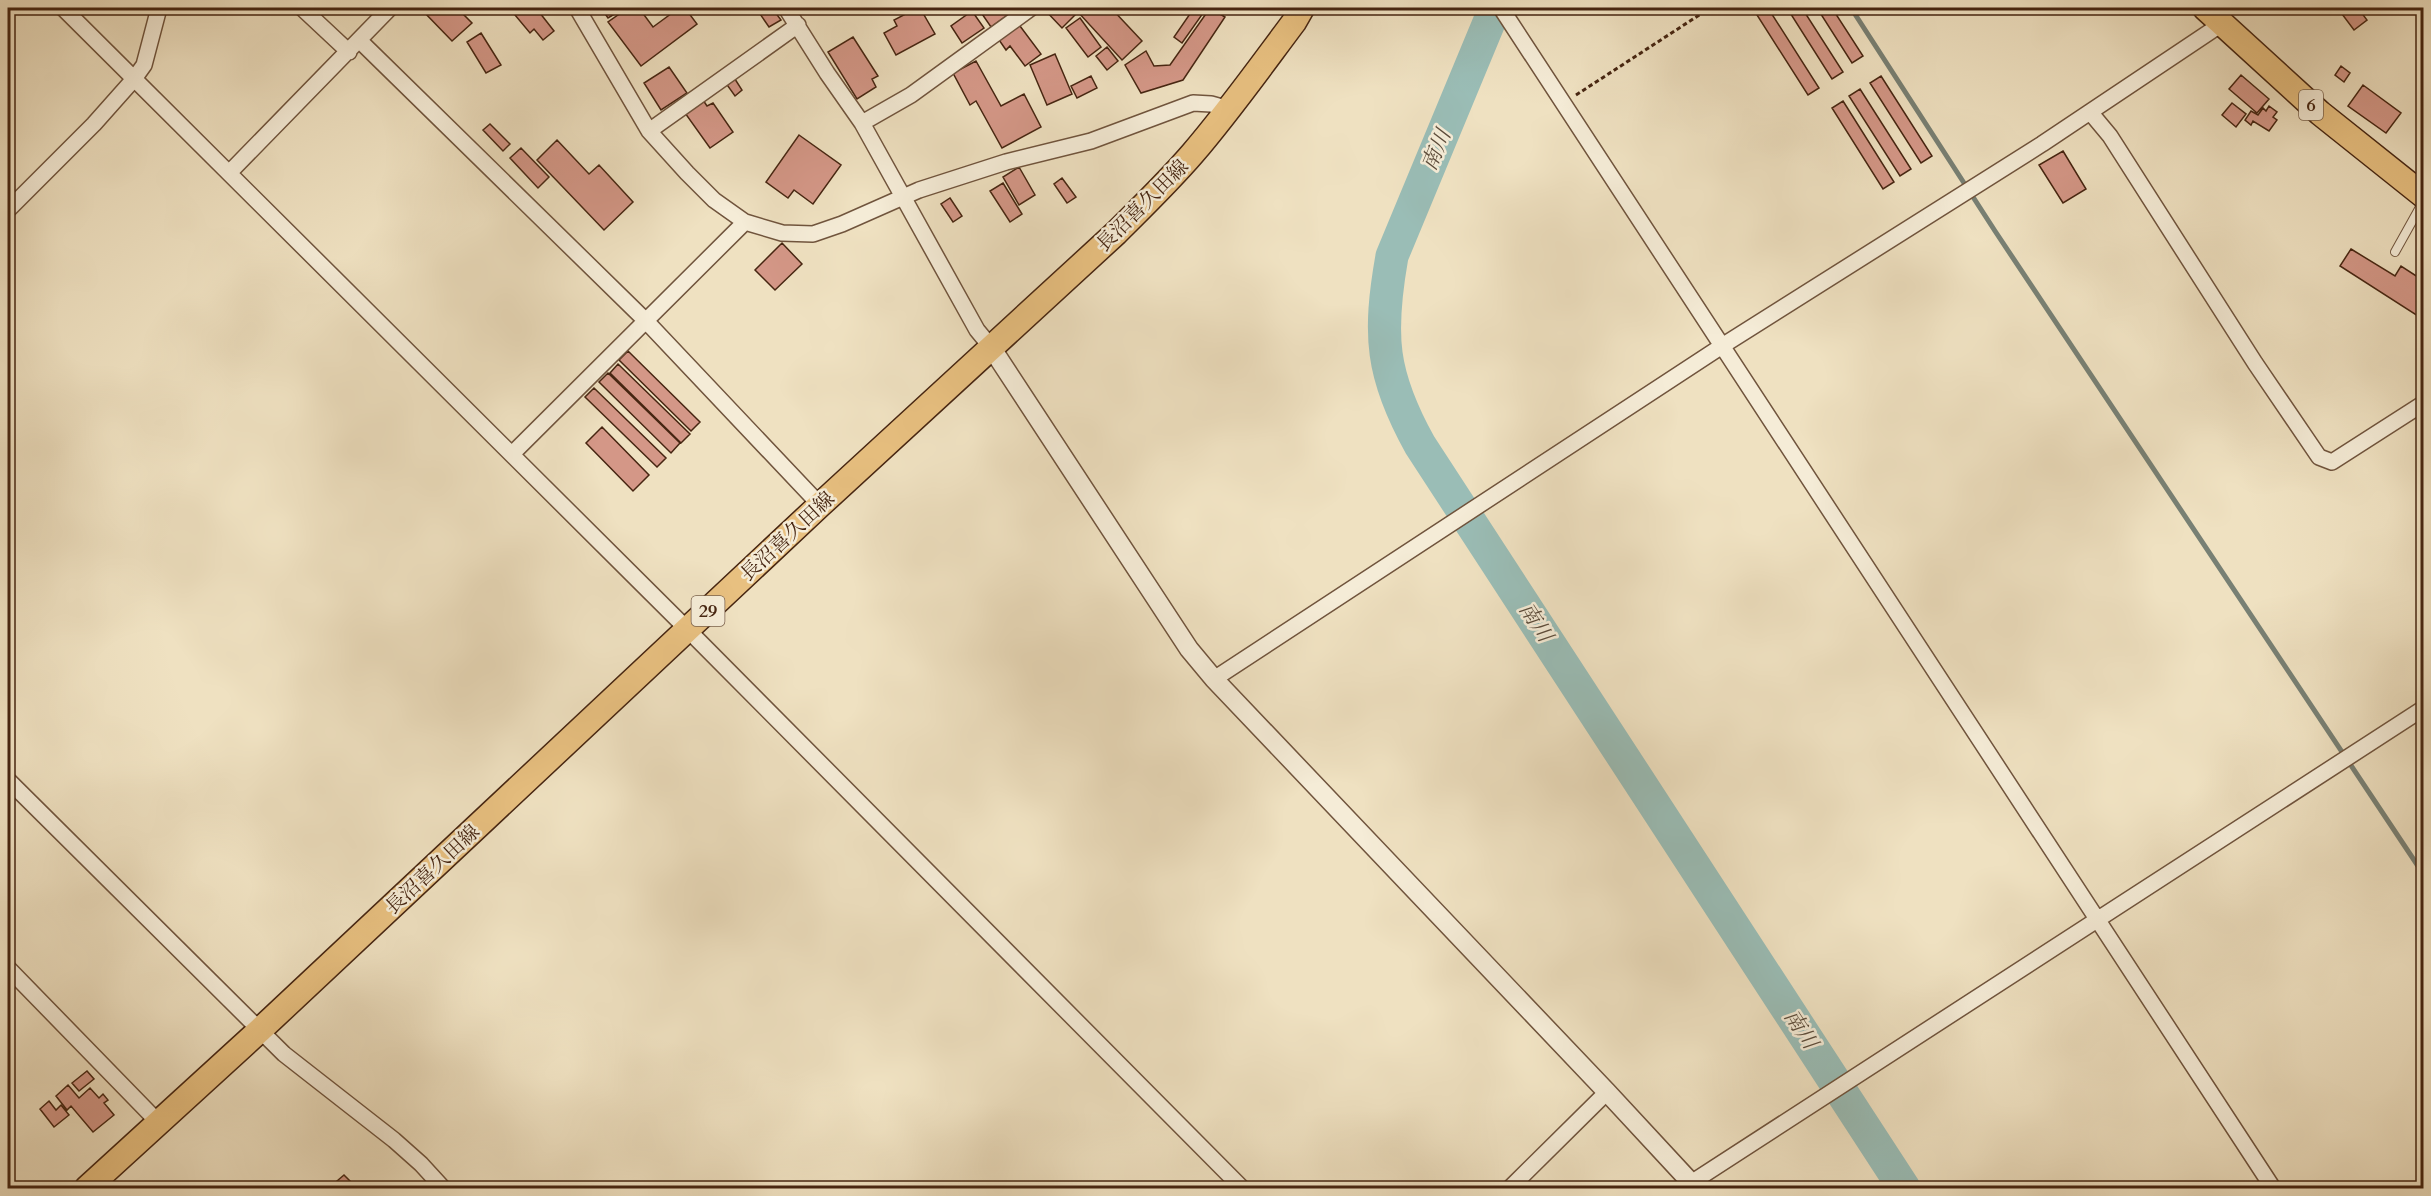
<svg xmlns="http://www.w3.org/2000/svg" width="2431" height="1196" viewBox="0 0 2431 1196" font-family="Cardo,'Noto Serif JP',serif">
  <rect width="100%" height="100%" fill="#efe1c1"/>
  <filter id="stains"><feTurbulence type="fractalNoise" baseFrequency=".00333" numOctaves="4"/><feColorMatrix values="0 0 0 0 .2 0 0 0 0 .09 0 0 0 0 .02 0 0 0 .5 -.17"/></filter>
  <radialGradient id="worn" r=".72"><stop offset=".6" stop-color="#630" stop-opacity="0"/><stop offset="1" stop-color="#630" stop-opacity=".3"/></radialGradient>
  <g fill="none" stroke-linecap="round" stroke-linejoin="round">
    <path stroke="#788074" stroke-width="5" d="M1851,8L1995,231L2424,875"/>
    <path stroke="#9abdb6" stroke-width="33" d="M1495,8L1392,256C1378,335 1381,375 1420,445L1904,1188"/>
  </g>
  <path fill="#d49787" stroke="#462511" stroke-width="1.5" d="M427,8H457L472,23L452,41L423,11Z
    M512,8H536L554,31L543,40L534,29L530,33L510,9Z
    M601,8H625L608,18Z
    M628,8H639L653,27L679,8H685L697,24L641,66L608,22Z
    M764,8H772L781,20L769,27L758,11Z
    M917,8H920L935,34L896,55L884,33L897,26L894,20Z
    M985,8H1018L991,27L980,11Z
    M1043,8H1111L1142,41L1122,60L1078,12L1062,28Z
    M1194,8L1206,9L1182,43L1174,37Z
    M1210,8L1225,17L1183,80L1141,93L1125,65L1146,51L1154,66L1170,65Z
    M1768,8L1819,88L1808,95L1757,15Z
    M1787,8H1802L1843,72L1832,79Z
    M1817,8H1832L1863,56L1852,63Z
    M2343,8H2358L2367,20L2354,30L2339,10Z
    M972,11L984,28L962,43L951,26Z
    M1080,18L1101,47L1088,57L1066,28Z
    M1017,22L1041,54L1025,66L1010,46L1006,50L997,37Z
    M481,33L501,65L486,73L467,42Z
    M853,37L878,76L872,79L876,87L857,99L828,52Z
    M1107,47L1118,61L1107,70L1096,56Z
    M1055,54L1072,94L1047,105L1030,65Z
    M976,61L1001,106L1024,94L1041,127L1002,148L976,101L970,105L953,73Z
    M2341,66L2350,73L2344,82L2335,75Z
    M669,67L687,93L661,110L644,83Z
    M2241,75L2269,99L2257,113L2229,89Z
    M733,76L742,90L735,96L725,82Z
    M1091,76L1097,88L1077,98L1071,86Z
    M1881,76L1932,156L1921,163L1870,83Z
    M2363,85L2401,113L2386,133L2348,106Z
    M1860,89L1911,169L1900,176L1849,96Z
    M703,100L707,106L713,103L733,132L710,148L685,113Z
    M1843,101L1894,182L1883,189L1832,108Z
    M2232,103L2246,114L2236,127L2222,115Z
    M2269,106L2277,112L2273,117L2277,120L2269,131L2253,121L2251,125L2245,120L2251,111L2258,115L2263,108L2266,111Z
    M490,124L510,144L503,151L483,130Z
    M799,135L841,165L813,204L794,190L788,198L766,182Z
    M557,140L589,174L599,165L633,202L604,230L537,160Z
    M521,148L549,177L538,188L510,158Z
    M2063,151L2086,189L2063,203L2039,165Z
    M1019,167L1035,195L1019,205L1003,177Z
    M1062,178L1076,197L1067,203L1054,184Z
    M1003,183L1022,214L1010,222L990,191Z
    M950,198L962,216L953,222L941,204Z
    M782,243L802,264L775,290L755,270Z
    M2351,249L2395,276L2401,266L2424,281V313L2421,318L2340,266Z
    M628,351L700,422L691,431L619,360Z
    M618,364L690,434L681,443L610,373Z
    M608,373L680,443L671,453L599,382Z
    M594,388L666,458L657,467L585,397Z
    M602,427L649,475L633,491L586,443Z
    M87,1071L94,1079L79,1091L72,1083Z
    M68,1085L79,1098L90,1088L99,1098L103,1094L108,1100L104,1103L114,1115L93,1132L71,1106L67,1110L56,1096Z
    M49,1101L56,1110L61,1105L69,1115L54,1127L40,1109Z
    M344,1175L357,1188H331L330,1187Z"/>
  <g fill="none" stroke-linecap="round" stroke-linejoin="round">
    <g stroke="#70543d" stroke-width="10">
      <path id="service" d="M2395,252L2424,200"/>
    </g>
    <g stroke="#70543d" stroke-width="18">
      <path id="minor" d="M63,8L688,630L1242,1188
        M302,8L349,52
        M577,8L649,131L687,173L714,200L745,222L782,233L813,234L842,224L919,190L1006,162L1091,141L1193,103L1211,104L1229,109
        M786,8L827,73L862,123L977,330L991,347
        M1501,8L2273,1188
        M359,40L646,321L820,505
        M2090,112L2110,136L2255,363L2319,457L2332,462L2424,403
        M862,123L911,95L1031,8
        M649,131L798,25
        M230,172L390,8
        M8,210L94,124L134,79L144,65L159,8
        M512,454L745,222
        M1214,679L1722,346L2042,144L2223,23
        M8,780L284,1054L394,1140L421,1164L443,1188
        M8,968L159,1123
        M1691,1183L2424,708
        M1510,1188L1607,1092"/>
    </g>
    <g stroke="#70543d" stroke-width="21">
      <path id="tertiary" d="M991,347L1189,649L1214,679L1607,1092L1696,1188"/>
    </g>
    <g stroke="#462511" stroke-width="27">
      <path id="primary" d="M2205,8L2320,113L2424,196
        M87,1188L260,1030L820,505L1116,233C1142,207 1169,181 1193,153C1229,111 1261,66 1294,22L1302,8"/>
    </g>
    <path stroke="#462511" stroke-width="3" stroke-dasharray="4.5 3" stroke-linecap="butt" d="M1576,95L1710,8"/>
    <use href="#service" stroke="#f5ecd7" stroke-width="8"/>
    <use href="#minor" stroke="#f5ecd7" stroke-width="15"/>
    <use href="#tertiary" stroke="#f5ecd7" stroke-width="18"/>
    <use href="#primary" stroke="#e8c080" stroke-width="24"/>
  </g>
  <g text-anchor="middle" stroke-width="5" stroke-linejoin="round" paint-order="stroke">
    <g fill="#f5ecd7" stroke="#7a614c" stroke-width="1.5">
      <rect x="2299" y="90" width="24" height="30" rx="4.5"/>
      <rect x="691.5" y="596" width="33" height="30" rx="4.5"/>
    </g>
    <g font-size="18" font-weight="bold" fill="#462511">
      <text x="2311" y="111">6</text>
      <text x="708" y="617">29</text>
    </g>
    <g font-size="20" fill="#462511" stroke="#f5ecd7">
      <text transform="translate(1142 205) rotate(-45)" y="7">長沼喜久田線</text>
      <text transform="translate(787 536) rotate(-43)" y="7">長沼喜久田線</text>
      <text transform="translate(432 869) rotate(-43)" y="7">長沼喜久田線</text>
    </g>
    <g font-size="21" font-style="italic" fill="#5b4b3a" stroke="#f5ecd7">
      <text transform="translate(1436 150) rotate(-67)" y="7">南川</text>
      <text transform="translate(1536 622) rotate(57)" y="7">南川</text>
      <text transform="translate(1801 1029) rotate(57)" y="7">南川</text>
    </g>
  </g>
  <rect width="2431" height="1196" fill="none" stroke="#efe1c1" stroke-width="30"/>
  <rect x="9" y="9" width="2413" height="1178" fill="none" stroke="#462511" stroke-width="3"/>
  <rect x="15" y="15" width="2401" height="1166" fill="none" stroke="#462511" stroke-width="1.5"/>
  <rect width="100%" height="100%" filter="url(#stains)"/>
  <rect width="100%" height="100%" fill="url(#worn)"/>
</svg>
